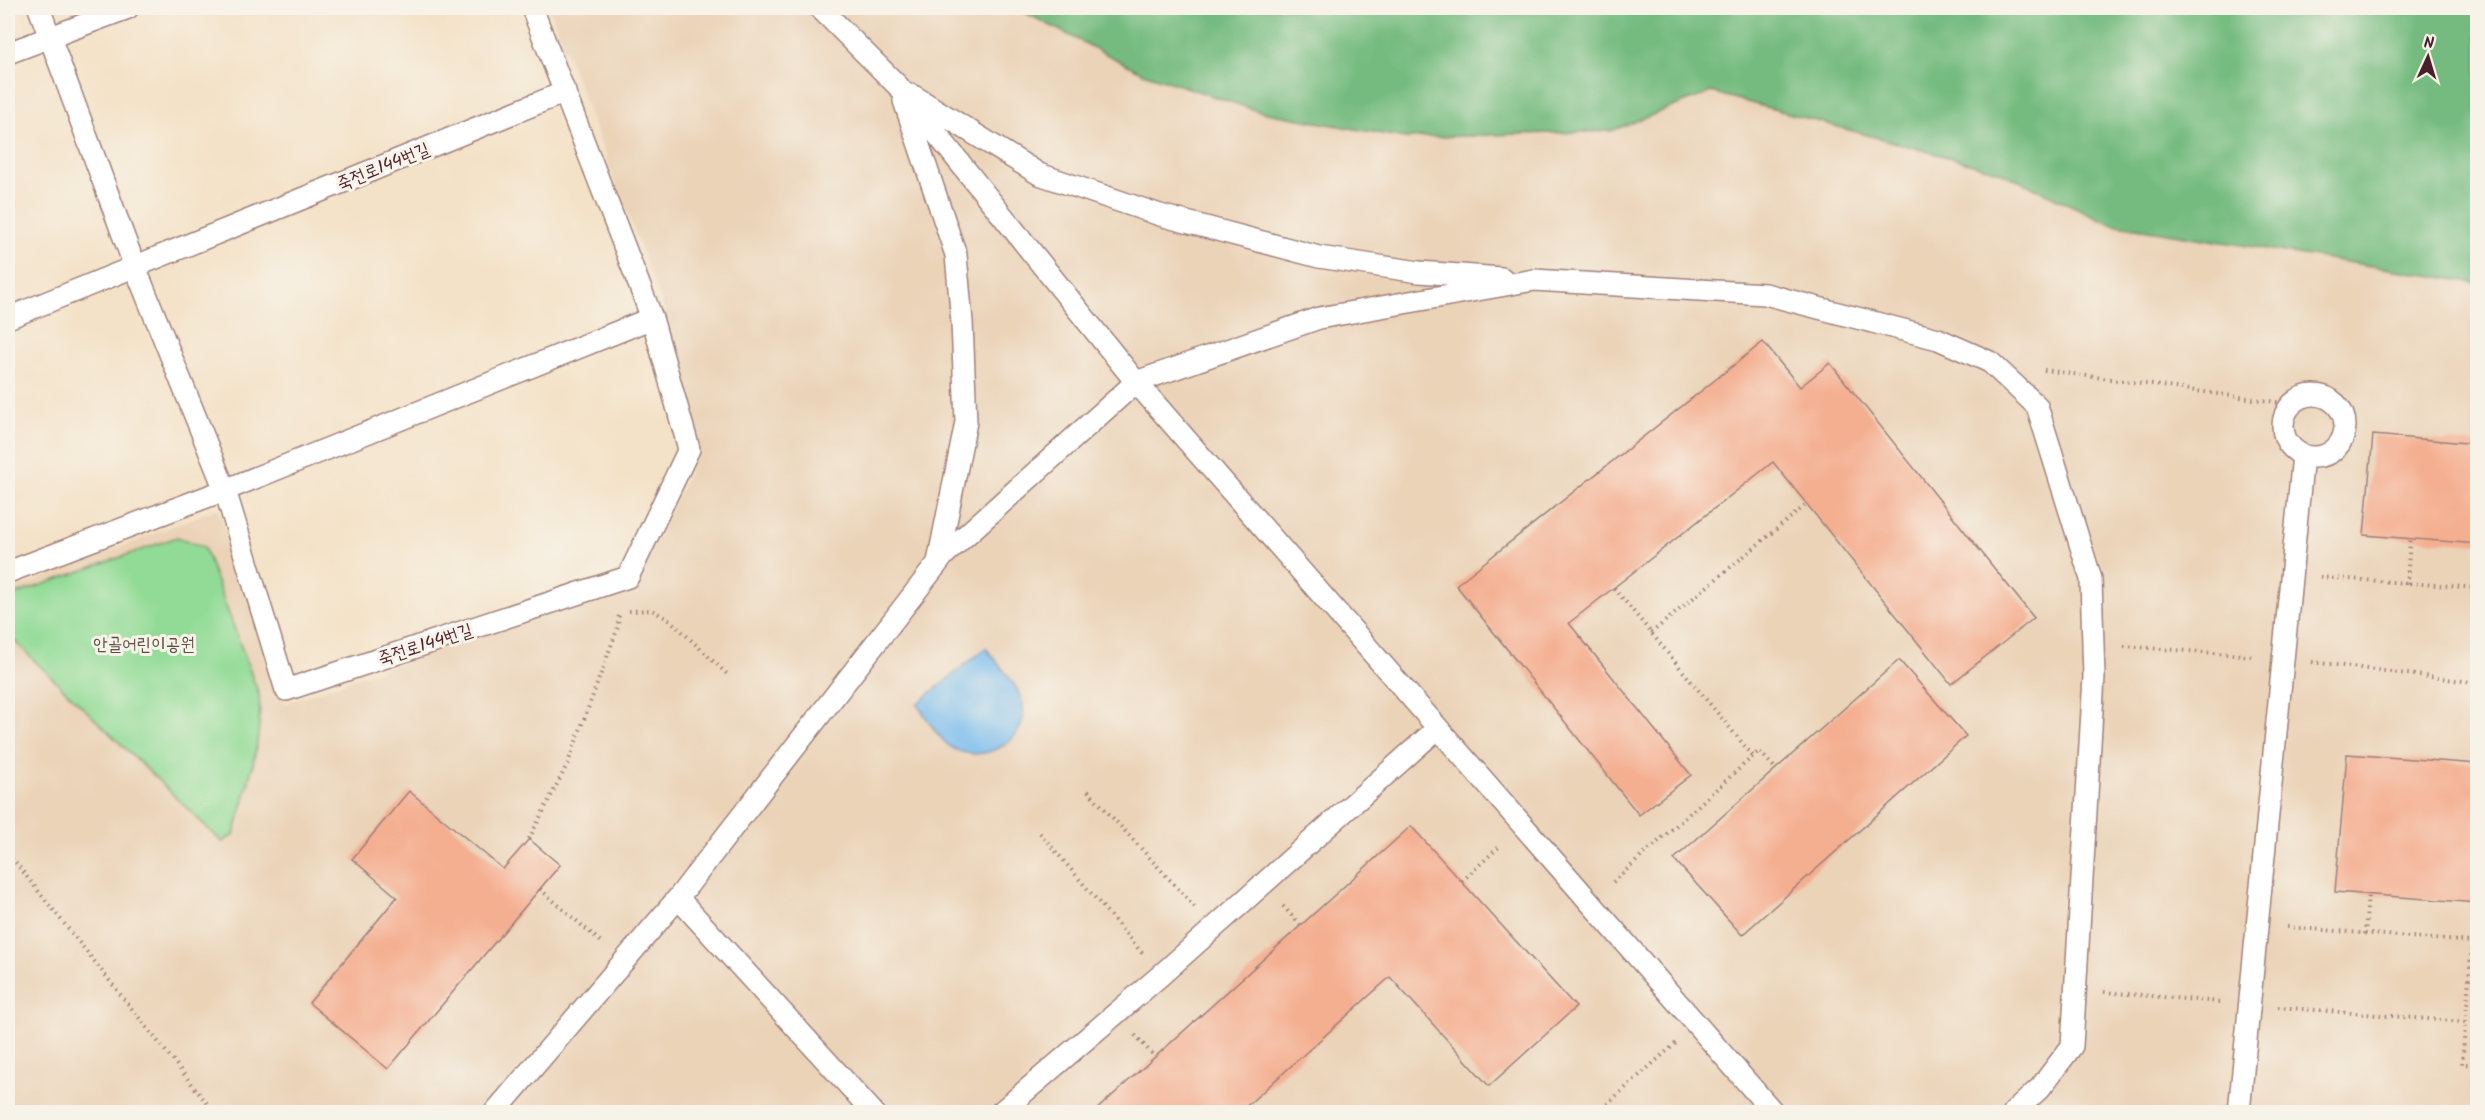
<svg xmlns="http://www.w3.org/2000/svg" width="2485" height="1120" viewBox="0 0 2485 1120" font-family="Kalam,'Poor Story',sans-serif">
  <rect width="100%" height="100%" fill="#f7f3e8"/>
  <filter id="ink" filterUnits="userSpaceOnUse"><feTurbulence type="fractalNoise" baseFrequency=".0167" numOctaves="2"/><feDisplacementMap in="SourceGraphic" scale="12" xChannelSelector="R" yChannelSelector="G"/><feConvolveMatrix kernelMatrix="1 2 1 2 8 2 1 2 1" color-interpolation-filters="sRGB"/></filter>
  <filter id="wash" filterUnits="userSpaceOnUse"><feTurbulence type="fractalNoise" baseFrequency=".008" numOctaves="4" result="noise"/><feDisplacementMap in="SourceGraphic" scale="24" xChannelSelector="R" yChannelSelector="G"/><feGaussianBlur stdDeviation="1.35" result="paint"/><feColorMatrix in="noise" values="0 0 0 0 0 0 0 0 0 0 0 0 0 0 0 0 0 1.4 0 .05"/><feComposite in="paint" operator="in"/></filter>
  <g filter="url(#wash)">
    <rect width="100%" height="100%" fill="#f4e2c8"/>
    <path fill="#ebd3b8" d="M549,8H2114L2477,128V1112H8V592L218,508L285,703L632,581L658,536L699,450L667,317Z"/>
    <path fill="#92db96" stroke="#6e7d60" stroke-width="1.5" d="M177,537L204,547L259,695C263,743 246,790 234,835L222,842L8,635V597Z"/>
    <path fill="#75bb7f" stroke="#606d55" stroke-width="1.5" d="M1016,8H2477V283L2111,224L1998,171L1711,92L1611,131L1405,138L1261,112L1143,73Z"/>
    <path fill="#78bcee" stroke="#616e8c" stroke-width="1.5" d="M986,648C998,665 1020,685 1023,706C1029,745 976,767 948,745C935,734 926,717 917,704Z"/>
    <g id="blocks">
      <path fill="#f4ae90" d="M1763,342L1800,387L1830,363L2034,618L1951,684L1773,462L1569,623L1691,775L1639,815L1456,585Z
        M2373,435L2478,444V544L2364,535Z
        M1899,660L1966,736L1742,935L1674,859Z
        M2347,754L2478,764V903L2335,892Z
        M409,791L503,869L529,839L560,865L388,1069L309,1003L397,897L352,859Z
        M1411,826L1576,1007L1489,1086L1390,977L1240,1112H1094Z"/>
    </g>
  </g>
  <g filter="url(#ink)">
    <use href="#blocks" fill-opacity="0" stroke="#9f807a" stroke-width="1.5"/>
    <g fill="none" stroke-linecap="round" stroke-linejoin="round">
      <g stroke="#9f807a" stroke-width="24">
        <path id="service" d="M39,8L135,267L225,490L286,690L628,577L689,449L652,318L532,8
          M820,8L899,87L1136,382L1773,1112
          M8,53L128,8
          M912,95L1039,174L1160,215L1319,257L1419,272L1502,278
          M904,101L956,255L962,322L966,422L938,562
          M8,318L565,92
          M2283 426a31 31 0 1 1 62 0a31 31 0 1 1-62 0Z
          M8,572L225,490L652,318
          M678,898L873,1112
          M495,1112L678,898L944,555L1136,382L1319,318L1534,280L1765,294L1938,339L1990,362L2037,406L2091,579L2094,677L2072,1046L2040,1088L2014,1112
          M1001,1112L1161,975L1438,728
          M2239,1112L2303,455"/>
      </g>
      <path stroke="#9f807a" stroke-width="4" stroke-dasharray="1.5 4.5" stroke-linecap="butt" d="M2044,370L2291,404
        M2320,577L2478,588
        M2407,584L2410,538
        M1614,588L1753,756
        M629,611L652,610L671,621L729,676
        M1651,633L1807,504
        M2124,646L2254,656
        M2312,662L2478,683
        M1088,791L1195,907
        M1040,833L1142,953
        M529,839L568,763L618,627L619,612
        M8,853L214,1112
        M1462,881L1501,845
        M1613,882L1759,751L1776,769
        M540,889L601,942
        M1283,906L1301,926
        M2287,927L2472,942L2462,1064L2478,1065
        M2365,934L2368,894
        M2104,992L2220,1002
        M2278,1007L2465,1022
        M1135,1035L1155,1057
        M1598,1112L1676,1043"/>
      <use href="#service" stroke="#fff" stroke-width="21"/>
    </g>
  </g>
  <g text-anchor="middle" stroke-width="6" stroke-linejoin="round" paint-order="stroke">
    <g font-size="18" fill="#4a1f2b" stroke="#f7f3e8">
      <text transform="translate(383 166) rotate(-22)" y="6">죽전로144번길</text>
      <text transform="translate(425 644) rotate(-18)" y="6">죽전로144번길</text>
    </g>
    <g font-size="18" fill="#5c4e46" stroke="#f7f3e8">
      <text x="144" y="650">안골어린이공원</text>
    </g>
  </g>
  <rect width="2485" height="1120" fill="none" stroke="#f7f3e8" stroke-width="30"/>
  <g transform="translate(2428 57) rotate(4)" stroke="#f7f3e8" stroke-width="4.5" paint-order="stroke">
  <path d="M0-4.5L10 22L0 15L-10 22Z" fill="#4a1f2b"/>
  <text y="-9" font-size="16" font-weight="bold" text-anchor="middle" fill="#4a1f2b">N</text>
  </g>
</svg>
